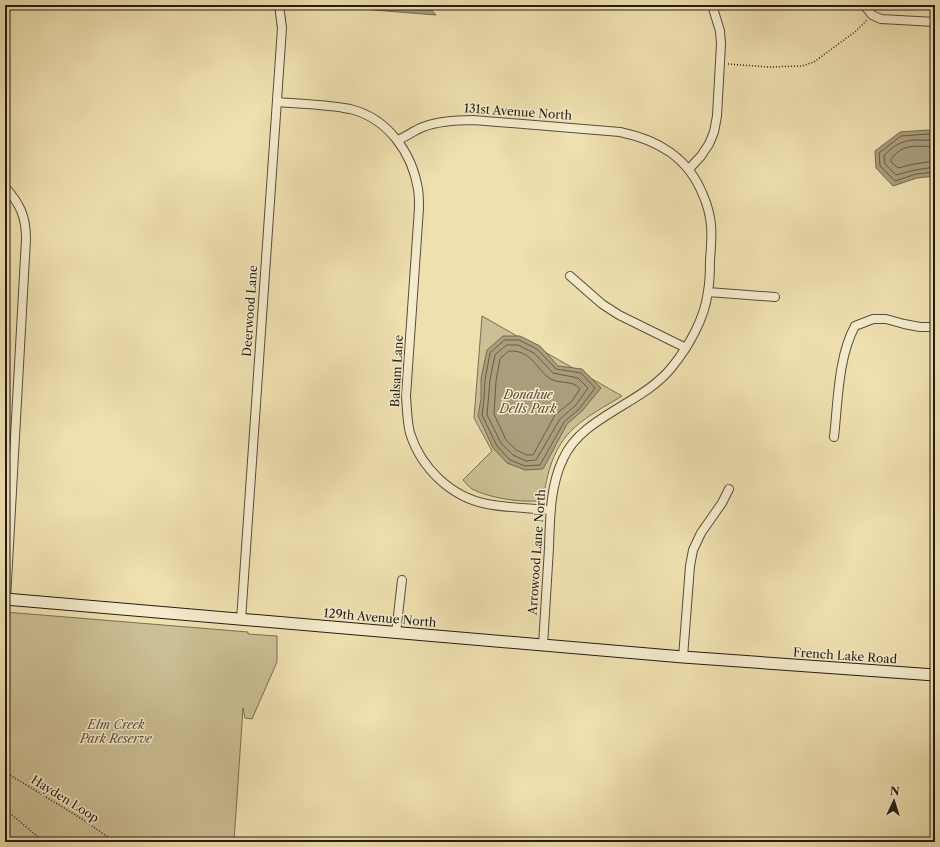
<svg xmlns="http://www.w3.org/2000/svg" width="940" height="847" viewBox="0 0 940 847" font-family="'Libre Caslon Text',serif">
  <rect width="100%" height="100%" fill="#efe0b0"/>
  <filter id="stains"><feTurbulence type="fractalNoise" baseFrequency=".005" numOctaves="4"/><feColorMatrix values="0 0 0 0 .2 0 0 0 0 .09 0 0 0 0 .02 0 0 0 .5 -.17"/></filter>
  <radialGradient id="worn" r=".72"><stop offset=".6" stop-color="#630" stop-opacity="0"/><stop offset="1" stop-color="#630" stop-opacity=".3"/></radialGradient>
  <path fill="#ccbf95" stroke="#786e54" d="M482,316L622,396C606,406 588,415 574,428C553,447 547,474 543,500C525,504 489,498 472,489C469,487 466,483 463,480L492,451L474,418Z
    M5,612L248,632V634L277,636V662L252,719L245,718L243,708L234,842H5Z"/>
  <path fill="#aa9d7b" stroke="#746951" d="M352,5H427L436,15L374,10Z
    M928,130L935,132V176L917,178L893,186L876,168L875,151L900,132Z
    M503,336H520L540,346L558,366L582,369L601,388L582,411L567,424L543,469L525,470L507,463L493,448L478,416L481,399V379L487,350Z"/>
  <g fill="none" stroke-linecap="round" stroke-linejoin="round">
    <path stroke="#675c47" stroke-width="1" d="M372,5L422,10L424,9V5
      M935,136L928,134L901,136L879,153L880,166L895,181L916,174L935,172
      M935,141C914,139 899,138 884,156L885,164L896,175L915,170L935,167
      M935,147C917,146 903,143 891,159V162L898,168L914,164L935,161
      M505,340H519L537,349L556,369L581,373L595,388L579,409L564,422L540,465L525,466L510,460L497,446L482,415L484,399L485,380L490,353Z
      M507,345H518L534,353L553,373L578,378L588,388L576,405L560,419L536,460L526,461L513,455L501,443L487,415L490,380L495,355Z
      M509,351C531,350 535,367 549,378C559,385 572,379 580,389L572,401L555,415L533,455H527L516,450L506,440L494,414L496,381L500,359Z"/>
    <g stroke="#574d3a" stroke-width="6">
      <path id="lane" d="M5,610L6,600"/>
    </g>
    <g stroke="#574d3a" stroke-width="10">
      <path id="street" d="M864,5L872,15L881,19L935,22
        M277,102C301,104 326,104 350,109C388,118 412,153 418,189C419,195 419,202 419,208L406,396C407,409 407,421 410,433C421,468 451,497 487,504C508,508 530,508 551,510
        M398,140C407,136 415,130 423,127C439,121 456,120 473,120L620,132C658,140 688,157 703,195C707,204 710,215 711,225C712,236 711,248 710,260C710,270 710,281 708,291C705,318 689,346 672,367C643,404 582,416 563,459C550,486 550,518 549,548C547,580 545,613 543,645
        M689,169L701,156L709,144L714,132L717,116L721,44L720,31L712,5
        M5,187C20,204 26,216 26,239L6,599
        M570,276L602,304L619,315L686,348
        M708,292L775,297
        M834,437C838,402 838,357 855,326L873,319H886L904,324L920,327H935
        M241,620L282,28L279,5
        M396,633L402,580
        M683,657L690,566L693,550L701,533L722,503L729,489"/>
    </g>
    <g stroke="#241c13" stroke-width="13">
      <path id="secondary" d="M5,599L683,657L935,675"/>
    </g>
    <path stroke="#241c13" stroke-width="1.5" stroke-dasharray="1 2" stroke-linecap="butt" d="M728,64L769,67L802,66L814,62L856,31L867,20
      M5,772L82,819L115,842
      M5,809L44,842"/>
    <use href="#lane" stroke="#f5ebcc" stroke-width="4"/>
    <use href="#street" stroke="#f5ebcc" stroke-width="8"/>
    <use href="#secondary" stroke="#f5ebcc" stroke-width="11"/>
  </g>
  <g text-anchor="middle" stroke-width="3" stroke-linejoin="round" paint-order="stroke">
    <g font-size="12" fill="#241c13" stroke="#f5ebcc">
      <text transform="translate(518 112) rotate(4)" y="4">131st Avenue North</text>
      <text transform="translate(250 311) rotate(-86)" y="4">Deerwood Lane</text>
      <text transform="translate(397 371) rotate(-87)" y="4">Balsam Lane</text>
      <text transform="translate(537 552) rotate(-86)" y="4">Arrowood Lane North</text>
      <text transform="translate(380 618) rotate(5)" y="4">129th Avenue North</text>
      <text transform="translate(845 656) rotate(4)" y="4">French Lake Road</text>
      <text transform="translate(65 799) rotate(32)" y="4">Hayden Loop</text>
    </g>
    <g font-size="12" font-style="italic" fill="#564d3a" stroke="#f5ebcc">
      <text x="528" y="399">Donahue<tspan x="528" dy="14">Dells Park</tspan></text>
      <text x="116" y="729">Elm Creek<tspan x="116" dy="14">Park Reserve</tspan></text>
    </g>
  </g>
  <rect width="940" height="847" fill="none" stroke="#efe0b0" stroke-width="20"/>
  <rect x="6" y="6" width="928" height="835" fill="none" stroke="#241c13" stroke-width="2"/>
  <rect x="10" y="10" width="920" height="827" fill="none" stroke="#241c13"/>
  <g transform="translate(894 801) rotate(4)" stroke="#f5ebcc" stroke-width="3" paint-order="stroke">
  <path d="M0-3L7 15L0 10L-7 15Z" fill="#241c13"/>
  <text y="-6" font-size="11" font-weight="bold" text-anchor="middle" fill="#241c13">N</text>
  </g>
  <rect width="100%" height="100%" filter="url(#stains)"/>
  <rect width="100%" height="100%" fill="url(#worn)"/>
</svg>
